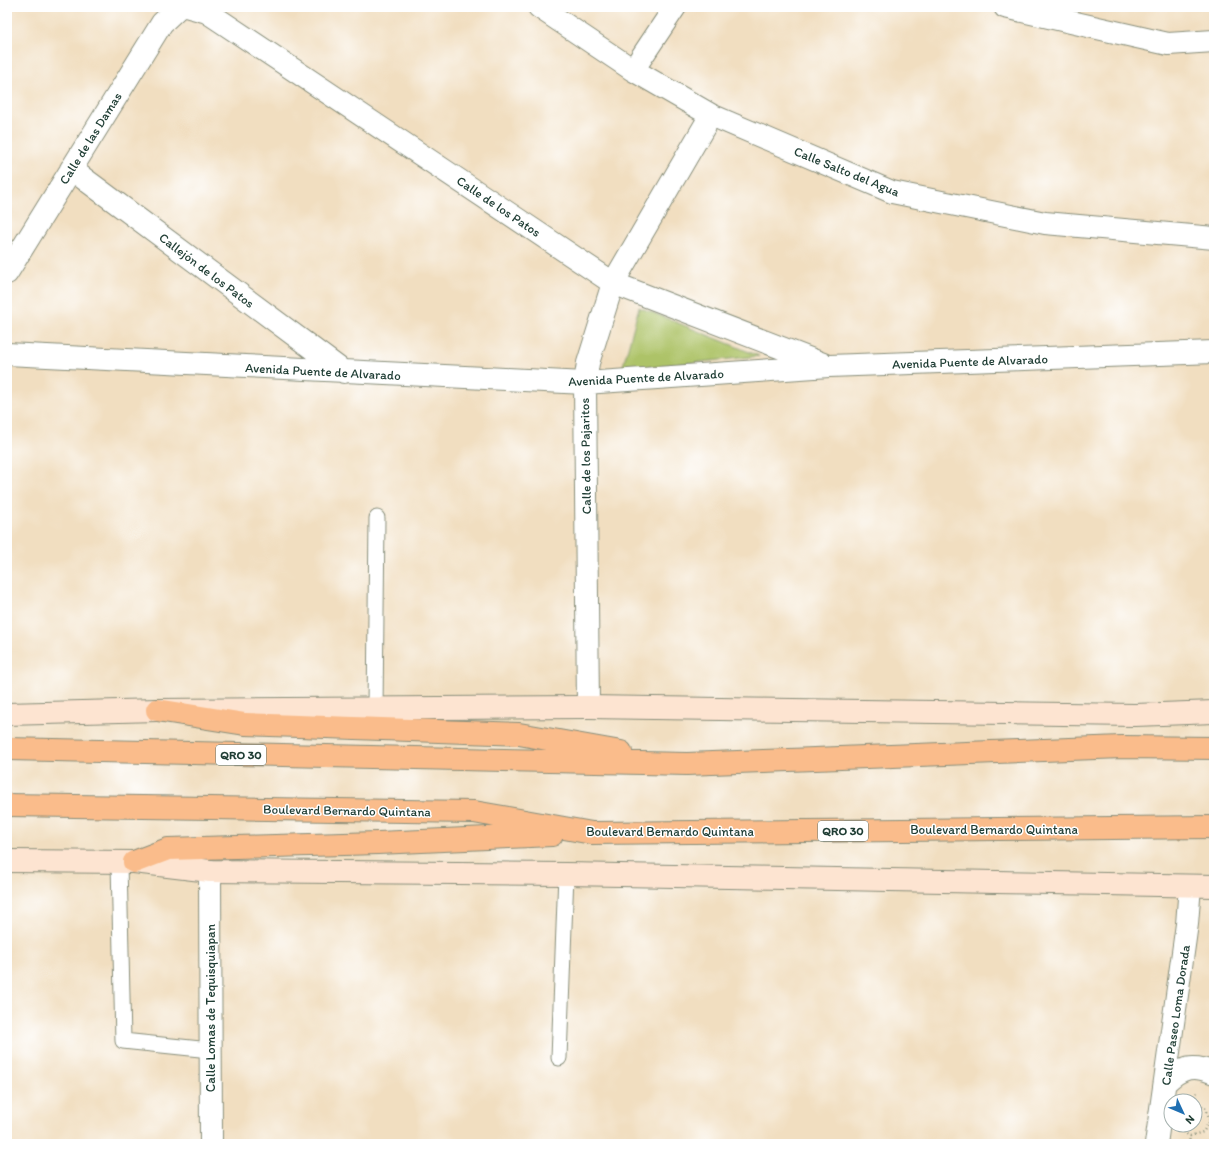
<svg xmlns="http://www.w3.org/2000/svg" width="1221" height="1151" viewBox="0 0 1221 1151" font-family="Itim,sans-serif">
  <rect width="100%" height="100%" fill="#fff"/>
  <filter id="ink" filterUnits="userSpaceOnUse"><feTurbulence type="fractalNoise" baseFrequency=".025" numOctaves="2"/><feDisplacementMap in="SourceGraphic" scale="8" xChannelSelector="R" yChannelSelector="G"/><feConvolveMatrix kernelMatrix="1 2 1 2 8 2 1 2 1" color-interpolation-filters="sRGB"/></filter>
  <filter id="wash" filterUnits="userSpaceOnUse"><feTurbulence type="fractalNoise" baseFrequency=".012" numOctaves="4" result="noise"/><feDisplacementMap in="SourceGraphic" scale="16" xChannelSelector="R" yChannelSelector="G"/><feGaussianBlur stdDeviation="0.9" result="paint"/><feColorMatrix in="noise" values="0 0 0 0 0 0 0 0 0 0 0 0 0 0 0 0 0 1.4 0 .05"/><feComposite in="paint" operator="in"/></filter>
  <g filter="url(#wash)">
    <rect width="100%" height="100%" fill="#f1dec0"/>
    <path fill="#adc368" stroke="#66804e" d="M639,307L759,356L622,370Z"/>
  </g>
  <g filter="url(#ink)">
    <g fill="none" stroke-linecap="round" stroke-linejoin="round">
      <g stroke="#888e7a" stroke-width="17">
        <path id="service" d="M375,708L377,518
          M119,863L123,1041L210,1050
          M559,1058L566,874"/>
      </g>
      <g stroke="#888e7a" stroke-width="24">
        <path id="minor" d="M189,7L207,12L613,283L823,364
          M539,7L633,70L711,115L892,192L1045,223L1214,238
          M1005,7L1168,44L1214,41
          M633,70L675,7
          M71,169L344,372
          M7,273L162,23L179,7
          M7,354L585,383L829,366L1214,352
          M588,707L585,383L588,363L613,283L711,115
          M210,871L211,1144
          M1166,1082C1182,1067 1193,1064 1214,1073"/>
      </g>
      <g stroke="#888e7a" stroke-width="24">
        <path id="tertiary" d="M1156,1144L1187,924L1190,886"/>
      </g>
      <g stroke="#888e7a" stroke-width="24">
        <path id="secondary" d="M7,714L157,710L588,707L1135,715L1214,712
          M7,861L134,862L210,871L566,874L1214,886"/>
      </g>
      <g stroke="#888e7a" stroke-width="24">
        <path id="trunk" d="M157,710L245,724L519,734L621,752
          M7,749L687,764L1122,747L1214,748
          M7,805L474,812L592,833L1214,827
          M134,862L168,849L378,843L552,835"/>
      </g>
      <path stroke="#888e7a" stroke-width="2.5" stroke-dasharray="1 3" stroke-linecap="butt" d="M1210,1047L1214,1036
        M1194,1101L1197,1092
        M1183,1132L1190,1136L1203,1132L1210,1121L1206,1108L1195,1102
        M1189,1144L1190,1136"/>
      <use href="#service" stroke="#fff" stroke-width="15"/>
      <use href="#minor" stroke="#fff" stroke-width="22"/>
      <use href="#tertiary" stroke="#fff" stroke-width="22"/>
      <use href="#secondary" stroke="#fde4d1" stroke-width="22"/>
      <use href="#trunk" stroke="#fabc8b" stroke-width="22"/>
    </g>
  </g>
  <g text-anchor="middle" stroke-width="3" stroke-linejoin="round" paint-order="stroke">
    <g fill="#fff" stroke="#627771" stroke-width="1">
      <rect x="216" y="745" width="50" height="20" rx="3"/>
      <rect x="818" y="821" width="50" height="20" rx="3"/>
    </g>
    <g font-size="12" font-weight="bold" fill="#1f3d34">
      <text x="241" y="759">QRO 30</text>
      <text x="843" y="835">QRO 30</text>
    </g>
    <g font-size="13" fill="#1f3d34" stroke="#fff">
      <text transform="translate(90 138) rotate(-58)" y="5">Calle de las Damas</text>
      <text transform="translate(847 171) rotate(22)" y="5">Calle Salto del Agua</text>
      <text transform="translate(499 206) rotate(34)" y="5">Calle de los Patos</text>
      <text transform="translate(207 270) rotate(37)" y="5">Callejón de los Patos</text>
      <text transform="translate(970 361) rotate(-2)" y="5">Avenida Puente de Alvarado</text>
      <text transform="translate(323 371) rotate(3)" y="5">Avenida Puente de Alvarado</text>
      <text transform="translate(646 377) rotate(-3)" y="5">Avenida Puente de Alvarado</text>
      <text transform="translate(585 456) rotate(-91)" y="5">Calle de los Pajaritos</text>
      <text transform="translate(347 810) rotate(1)" y="5">Boulevard Bernardo Quintana</text>
      <text x="994" y="834">Boulevard Bernardo Quintana</text>
      <text x="670" y="836">Boulevard Bernardo Quintana</text>
      <text transform="translate(210 1008) rotate(-90)" y="5">Calle Lomas de Tequisquiapan</text>
      <text transform="translate(1175 1015) rotate(-82)" y="5">Calle Paseo Loma Dorada</text>
    </g>
  </g>
  <rect width="1221" height="1151" fill="none" stroke="#fff" stroke-width="24"/>
  <g transform="translate(1183 1113) rotate(134)"><circle r="19" fill="#ffffff" stroke="#a5b1ae"/>
  <path d="M0-3L7 15L0 10L-7 15Z" fill="#1f6fb2"/>
  <text y="-6" font-size="11" font-weight="bold" text-anchor="middle" fill="#1f3d34">N</text>
  </g>
</svg>
